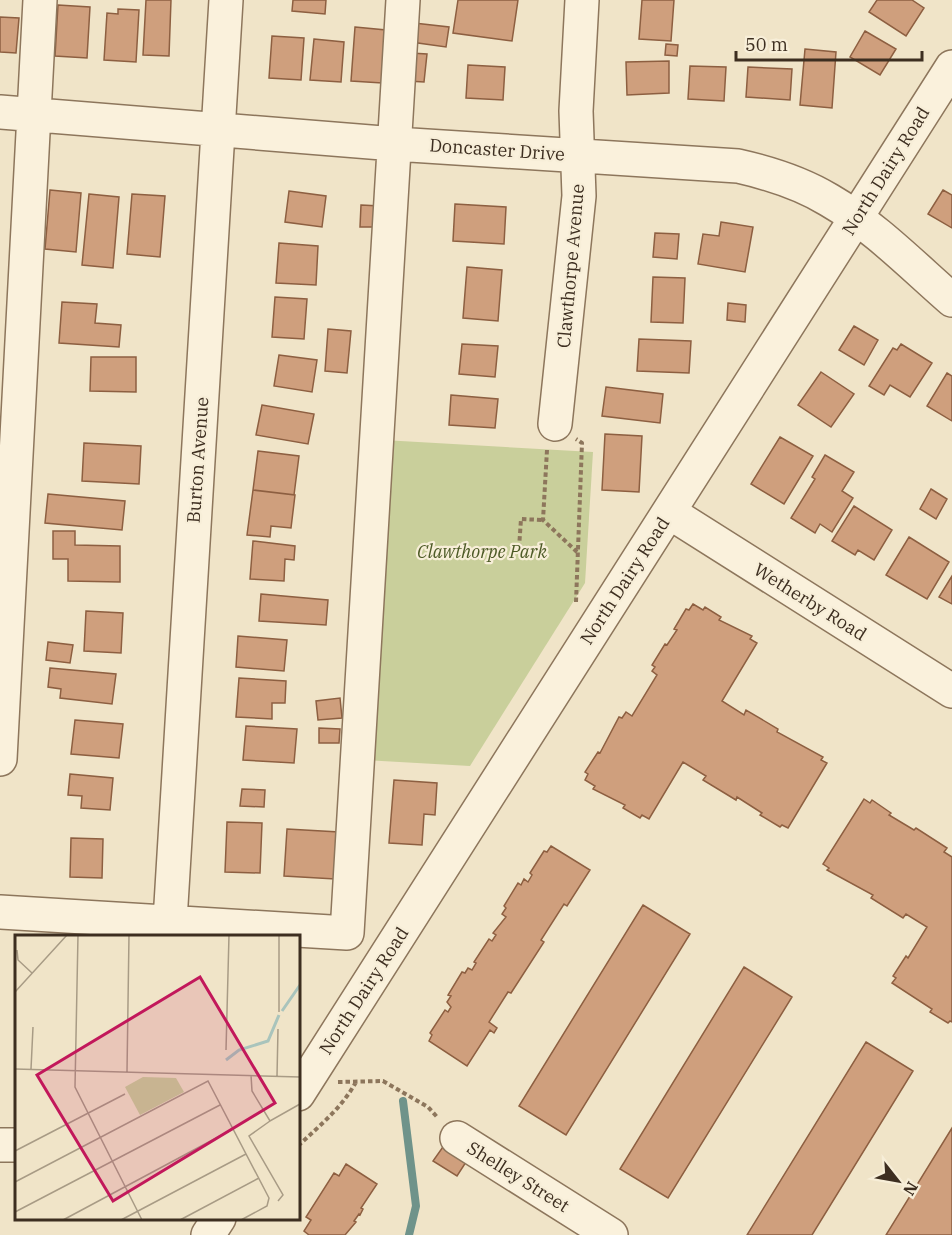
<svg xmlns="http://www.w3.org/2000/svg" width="952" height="1235" viewBox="0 0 952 1235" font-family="'IBM Plex Serif',serif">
  <rect width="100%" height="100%" fill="#f0e4c8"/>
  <path fill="#c9cf9b" d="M383,440L593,452L585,583L470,766L364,760Z"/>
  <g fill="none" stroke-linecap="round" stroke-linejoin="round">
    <path stroke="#6f938a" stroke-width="8" d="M403,1101L416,1206L409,1235"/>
  </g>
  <path fill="#cf9f7d" stroke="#8d5f41" stroke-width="1.5" d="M146,0H171L169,56L143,55Z
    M293,0H326L325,14L292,11Z
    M458,0H518L512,41L453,33Z
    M642,0H674L671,41L639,39Z
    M877,0H912L924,8L906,36L869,12Z
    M58,5L90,7L87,58L55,56Z
    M118,9L139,10L136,62L104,60L107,13L118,14Z
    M0,17L19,18L16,53L0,52Z
    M414,23L449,27L446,47L411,42Z
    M355,27L386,30L382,83L351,81Z
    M865,31L896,49L880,75L850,57Z
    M272,36L304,38L301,80L269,78Z
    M314,39L344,42L341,82L310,80Z
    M666,44L678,45L677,56L665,55Z
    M805,49L836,52L832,108L800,105Z
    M410,53L427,54L424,82L408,81Z
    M669,61V93L627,95L626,62Z
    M468,65L505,67L503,100L466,98Z
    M690,66L726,67L724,101L688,99Z
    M748,67L792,69L790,100L746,97Z
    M50,190L81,193L76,252L45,249Z
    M943,190L952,195V228L928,214Z
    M289,191L326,196L322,227L285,222Z
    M89,194L119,197L113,268L82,265Z
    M132,194L165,196L160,257L127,254Z
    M455,204L506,207L504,244L453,241Z
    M361,205L380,206L379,227H360Z
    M721,222L753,227L745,272L698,264L703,234L719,236Z
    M655,233L679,234L677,259L653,257Z
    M279,243L318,246L316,285L276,283Z
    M467,267L502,270L498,321L463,318Z
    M653,277L685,278L683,323L651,322Z
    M275,297L307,299L304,339L272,337Z
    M62,302L97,304L95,323L121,325L119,347L59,343Z
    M728,303L746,305L745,322L727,320Z
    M854,326L878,340L864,365L839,350Z
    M328,329L351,331L347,373L325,371Z
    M639,339L691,341L689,373L637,371Z
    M462,344L498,346L495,377L459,374Z
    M901,344L932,363L910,397L890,385L884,395L869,386L893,348L897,350Z
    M279,355L317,360L312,392L274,386Z
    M91,357H136V392L90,391Z
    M821,372L854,394L831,427L798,405Z
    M947,373L952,376V421L927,406Z
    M606,387L663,394L660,423L602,416Z
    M451,395L498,399L495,428L449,425Z
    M262,405L314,414L308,444L256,435Z
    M605,434L642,436L639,492L602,490Z
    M780,437L813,456L784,504L751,484Z
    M84,443L141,446L139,484L82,481Z
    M258,451L299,456L294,495L253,490Z
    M825,455L854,472L842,491L853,498L832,532L820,524L815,533L791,518L815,479L812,477Z
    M931,489L947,499L936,519L920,509Z
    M253,490L295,495L291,528L271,526L270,537L247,535Z
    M48,494L125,501L122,530L45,523Z
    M854,506L892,530L874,560L858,550L855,555L832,541Z
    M53,531H75V545L120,546V582L68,581V559H53Z
    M909,537L949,562L927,599L886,575Z
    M253,541L295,546L294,560L285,559L284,581L250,579Z
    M952,576V604L939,597Z
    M261,594L328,600L326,625L259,621Z
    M693,604L703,610L705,607L721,617L719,620L752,636L750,639L757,643L722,701L744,715L746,710L778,729L777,732L823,757L821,760L827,763L788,828L782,825L780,827L760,815L762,813L737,797L736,800L703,780L706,776L683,762L649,819L642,815L640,818L623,808L625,805L593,789L595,786L585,780L588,774L585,772L598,752L600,753L619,717L622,718L626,712L632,716L657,675L652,671L655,667L652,665L665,644L667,645L677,630L674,629L686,609L689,610Z
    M86,611L123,613L121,653L84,651Z
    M238,636L287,640L284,671L236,667Z
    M48,642L73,645L70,663L46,660Z
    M50,668L116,674L112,704L60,698L61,689L48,687Z
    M239,678L286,681L285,703H272V719L236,717Z
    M340,698L342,718L318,720L316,701Z
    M75,720L123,724L119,758L71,754Z
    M246,726L297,729L294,763L243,760Z
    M319,728L340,729L339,743H319Z
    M70,774L113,778L110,810L81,808L82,796L68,795Z
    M394,780L437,783L435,815L424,814L422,845L389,843Z
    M242,789L265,790L264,807L240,806Z
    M864,799L870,803L872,800L891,813L889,815L914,830L916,828L947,848L944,852L952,857V1022L950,1021L948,1023L930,1012L932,1009L892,983L896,978L893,976L906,956L908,958L927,927L906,914L903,918L871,898L873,895L827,870L829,868L823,864Z
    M227,822L262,823L260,873L225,872Z
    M287,829L339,832L335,879L284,876Z
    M71,838L103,839L102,878L70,877Z
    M551,846L590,870L567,906L564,904L541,940L544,942L511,993L508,992L489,1022L497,1028L494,1033L490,1030L467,1066L429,1041L432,1035L430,1033L445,1010L448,1012L451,1007L447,1002L451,996L448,995L462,972L465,973L468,968L472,970L476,963L474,962L489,939L492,941L496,935L493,933L506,917L502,914L506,908L504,906L518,883L521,885L524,879L528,882L532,875L530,873L544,851L547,852Z
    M643,905L690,934L566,1135L519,1106Z
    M744,967L792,997L668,1198L620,1169Z
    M866,1042L913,1071L812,1235H747Z
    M952,1128V1235H886Z
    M445,1144L468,1159L457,1176L433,1161Z
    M346,1164L377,1184L361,1208L363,1209L360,1215L359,1214L354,1221L356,1222L345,1235H309L304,1231L311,1220L306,1217L334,1173L339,1176Z"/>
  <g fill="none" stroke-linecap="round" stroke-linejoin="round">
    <g stroke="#8d765c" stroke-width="36">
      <path id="minor" d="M0,112L395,144L738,166C769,173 801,183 829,200C874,226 913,266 952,300
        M555,424L579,196L576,111L582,0
        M669,512L952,691
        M0,759L40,0
        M0,912L347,933L403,0
        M170,921L226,0
        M298,1094L952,67
        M457,1138L611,1235
        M0,1145H16
        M208,1235L219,1218"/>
    </g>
    <path stroke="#8d765c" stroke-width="4" stroke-dasharray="4.5 3" stroke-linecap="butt" d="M547,450L543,520L577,552
      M519,548L521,519L543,520
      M576,602L582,443L576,439
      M338,1082L383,1081L428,1107L438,1118
      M298,1146C320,1125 341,1109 356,1082"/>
    <use href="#minor" stroke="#faf1dc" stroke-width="33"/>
  </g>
  <g text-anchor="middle" stroke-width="4.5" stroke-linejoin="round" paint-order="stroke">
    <g font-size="18" fill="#3d2e20" stroke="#f7eed8">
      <text transform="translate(497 150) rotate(4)" y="6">Doncaster Drive</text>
      <text transform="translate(886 171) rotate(-58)" y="6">North Dairy Road</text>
      <text transform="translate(571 266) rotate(-85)" y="6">Clawthorpe Avenue</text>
      <text transform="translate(198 460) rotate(-86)" y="6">Burton Avenue</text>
      <text transform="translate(625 581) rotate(-57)" y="6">North Dairy Road</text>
      <text transform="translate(810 602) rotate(32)" y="6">Wetherby Road</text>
      <text transform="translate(364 991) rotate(-57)" y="6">North Dairy Road</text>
      <text transform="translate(518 1177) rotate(32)" y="6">Shelley Street</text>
    </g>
    <g font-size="18" font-style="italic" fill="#4d5a26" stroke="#f7eed8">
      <text x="482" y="558">Clawthorpe Park</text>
    </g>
  </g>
  <g transform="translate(15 935)">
    <rect width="285" height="285" fill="#f0e4c8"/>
    <path d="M128,142L161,143L169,157L125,180L110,152Z" fill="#c9cf9b"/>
    <path fill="none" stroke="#a9c4bc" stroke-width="3" d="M267,76L285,50M211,125L224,115L253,106L264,80"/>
    <path fill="none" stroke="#a89b85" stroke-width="1.5" d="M63,0L60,152L127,285M2,15L3,25L17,38M0,57L52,0M264,77V0M211,115L214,0M0,134L285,142M16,134L18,92M112,137L114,0M236,140L237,156L255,186L285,169M262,141L263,94M255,186L234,201L268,260L263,266M0,216L110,159M0,247L193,146L254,263L252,271L226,285M0,277L205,170M48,285L218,194M106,285L231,219M165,285L244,243"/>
    <path fill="#c2185b" fill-opacity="0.15" stroke="#c2185b" stroke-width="3" d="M185,42L260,168L98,266L22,140Z"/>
    <rect width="285" height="285" fill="none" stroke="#3d2e20" stroke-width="3"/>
  </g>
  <g transform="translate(898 1181) rotate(121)" stroke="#f7eed8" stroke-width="4.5" paint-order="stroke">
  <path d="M0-4.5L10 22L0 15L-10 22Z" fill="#3d2e20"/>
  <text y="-9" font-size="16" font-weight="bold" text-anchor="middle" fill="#3d2e20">N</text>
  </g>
  <path d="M736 51v9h186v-9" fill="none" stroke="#3d2e20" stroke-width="3"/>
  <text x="745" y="51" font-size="18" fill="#3d2e20" stroke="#f7eed8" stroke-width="4.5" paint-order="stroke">50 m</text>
</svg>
